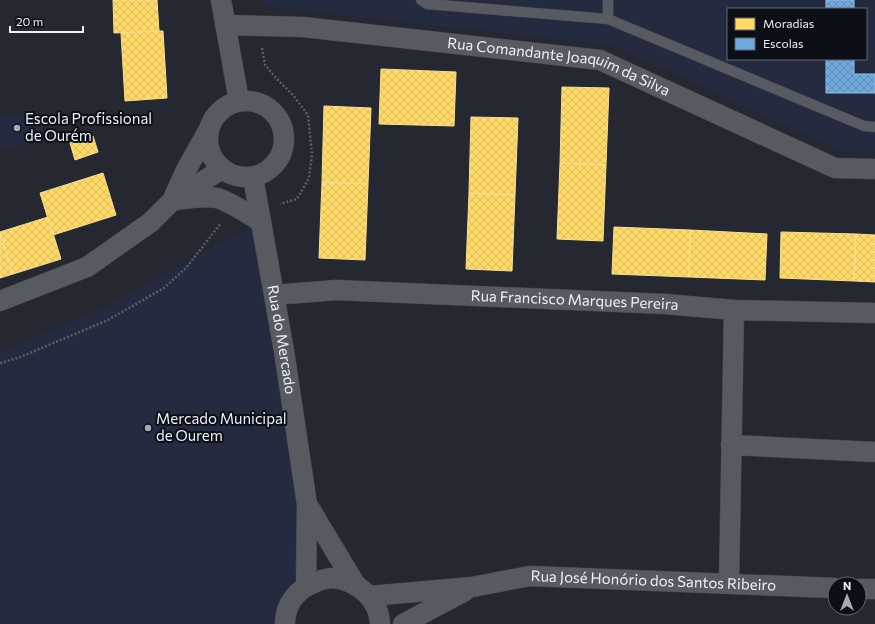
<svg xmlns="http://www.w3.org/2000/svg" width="875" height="624" viewBox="0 0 875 624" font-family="Commissioner,sans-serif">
  <defs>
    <pattern id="homes-cross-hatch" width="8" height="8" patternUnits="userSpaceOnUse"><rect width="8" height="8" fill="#ffd966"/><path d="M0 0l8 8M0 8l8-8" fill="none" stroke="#dabc61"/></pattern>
    <pattern id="schools-cross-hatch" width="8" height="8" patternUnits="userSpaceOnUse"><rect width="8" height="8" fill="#6fa8dc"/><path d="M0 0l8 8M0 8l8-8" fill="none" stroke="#638bb0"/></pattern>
  </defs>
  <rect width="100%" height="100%" fill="#252831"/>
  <path fill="#242b40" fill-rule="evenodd" d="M262,0H875V151H840L615,46L263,6ZM728,9H866V59H728Z
    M0,114L31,116L39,140L0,150Z
    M261,222L307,504L286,624H0V352L99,310Z"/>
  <path fill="url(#homes-cross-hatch)" stroke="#f9e093" d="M113,0H157L159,31L114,33Z
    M159,31H163L167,98L125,101L121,33Z
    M381,69L456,72L454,126L379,124Z
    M562,87L609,88L606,165L560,163Z
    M324,106L371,108L368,184L322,182Z
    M471,117L518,118L515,195L469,193Z
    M93,136L98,152L75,160L70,143Z
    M560,163L606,165L603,241L557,239Z
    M103,173L116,215L53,235L40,193Z
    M322,182L368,184L365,260L319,258Z
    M469,193L515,195L512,271L466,269Z
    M48,217L61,259L13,274L0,232Z
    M614,227L690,230L689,277L612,274Z
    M690,230L767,234L765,280L689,277Z
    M781,232L856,234L854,281L780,278Z
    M0,234L13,274L0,278Z
    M856,234L875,235V282L854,281Z"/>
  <path fill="url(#schools-cross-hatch)" stroke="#94bee5" d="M826,0H854V9H826Z
    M826,59H854V74H875V93H826Z"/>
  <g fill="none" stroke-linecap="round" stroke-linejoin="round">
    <g stroke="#43464e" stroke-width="11">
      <path id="service" d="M421,0L427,4L608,19L864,126L875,127
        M608,0V19"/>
    </g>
    <g stroke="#43464e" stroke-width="21">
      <g id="minor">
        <path d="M221,0L239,101"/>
        <path id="s1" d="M225,25L303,27L600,60L835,168L875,169"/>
        <circle cx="246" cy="139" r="38"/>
        <path id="s2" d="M253,177L284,351L307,504L306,586"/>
        <path d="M176,200C189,198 203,196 217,198C229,201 250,215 261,222"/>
        <path d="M172,201L185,172L208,131"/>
        <path id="s3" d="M274,295L336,290L665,304L734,310L875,313"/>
        <path d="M0,301L87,267L151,222L172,201L222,169"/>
        <path d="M731,445L875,452"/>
        <path d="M307,504L355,584"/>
        <path d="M729,583L734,310"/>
        <path d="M859,589H875"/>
        <path id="s4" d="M370,596L472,587L530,576L835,588"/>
        <path d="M285,624C285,604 297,589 316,582C321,580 327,578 334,578C358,581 379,599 380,624"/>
        <path d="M403,624L465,591"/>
      </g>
    </g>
    <path stroke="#5b5e64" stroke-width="2.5" stroke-dasharray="2 2" stroke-linecap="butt" d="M262,48L265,65L276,78L293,95L308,115L312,155L309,178L297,199L280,204
      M0,363L18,358L108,320L164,288L186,268L221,223"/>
    <use href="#service" stroke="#575a61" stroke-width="10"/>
    <use href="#minor" stroke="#575a61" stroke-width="20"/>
  </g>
  <g fill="#a6aab4" stroke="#0c0f16" stroke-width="1.5">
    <circle cx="17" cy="128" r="4"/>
    <circle cx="148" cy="428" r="4"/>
  </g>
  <g text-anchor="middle" stroke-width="4" stroke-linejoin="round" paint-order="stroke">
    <g font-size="15" fill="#ebf0fb" stroke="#0c0f16">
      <text dy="5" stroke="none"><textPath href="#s1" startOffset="338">Rua Comandante Joaquim da Silva</textPath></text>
      <text dy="5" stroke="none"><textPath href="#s3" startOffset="301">Rua Francisco Marques Pereira</textPath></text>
      <text dy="5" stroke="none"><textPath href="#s2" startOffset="165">Rua do Mercado</textPath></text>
      <text dy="5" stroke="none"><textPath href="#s4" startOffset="285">Rua José Honório dos Santos Ribeiro</textPath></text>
    </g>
    <g font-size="15" fill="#ebf0fb" stroke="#0c0f16" text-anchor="start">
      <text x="25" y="124">Escola Profissional<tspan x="25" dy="17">de Ourém</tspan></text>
      <text x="156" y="424">Mercado Municipal<tspan x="156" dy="17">de Ourem</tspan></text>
    </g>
  </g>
  <rect x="727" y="8" width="140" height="52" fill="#0c0f16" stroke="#656972"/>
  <rect x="735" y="18" width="20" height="12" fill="#ffd966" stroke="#656972"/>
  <text x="763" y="28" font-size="12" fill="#ebf0fb">Moradias</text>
  <rect x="735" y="38" width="20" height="12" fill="#6fa8dc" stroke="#656972"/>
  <text x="763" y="48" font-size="12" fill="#ebf0fb">Escolas</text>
  <g transform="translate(847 596)"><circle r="19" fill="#0c0f16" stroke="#656972"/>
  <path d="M0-3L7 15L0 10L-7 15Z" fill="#a6aab4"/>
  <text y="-6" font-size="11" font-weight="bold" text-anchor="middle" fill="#ebf0fb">N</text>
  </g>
  <path d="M10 26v6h73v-6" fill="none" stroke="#ebf0fb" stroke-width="2"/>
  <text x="16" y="26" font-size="12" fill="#ebf0fb" stroke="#0c0f16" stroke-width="3" paint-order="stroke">20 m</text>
</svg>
